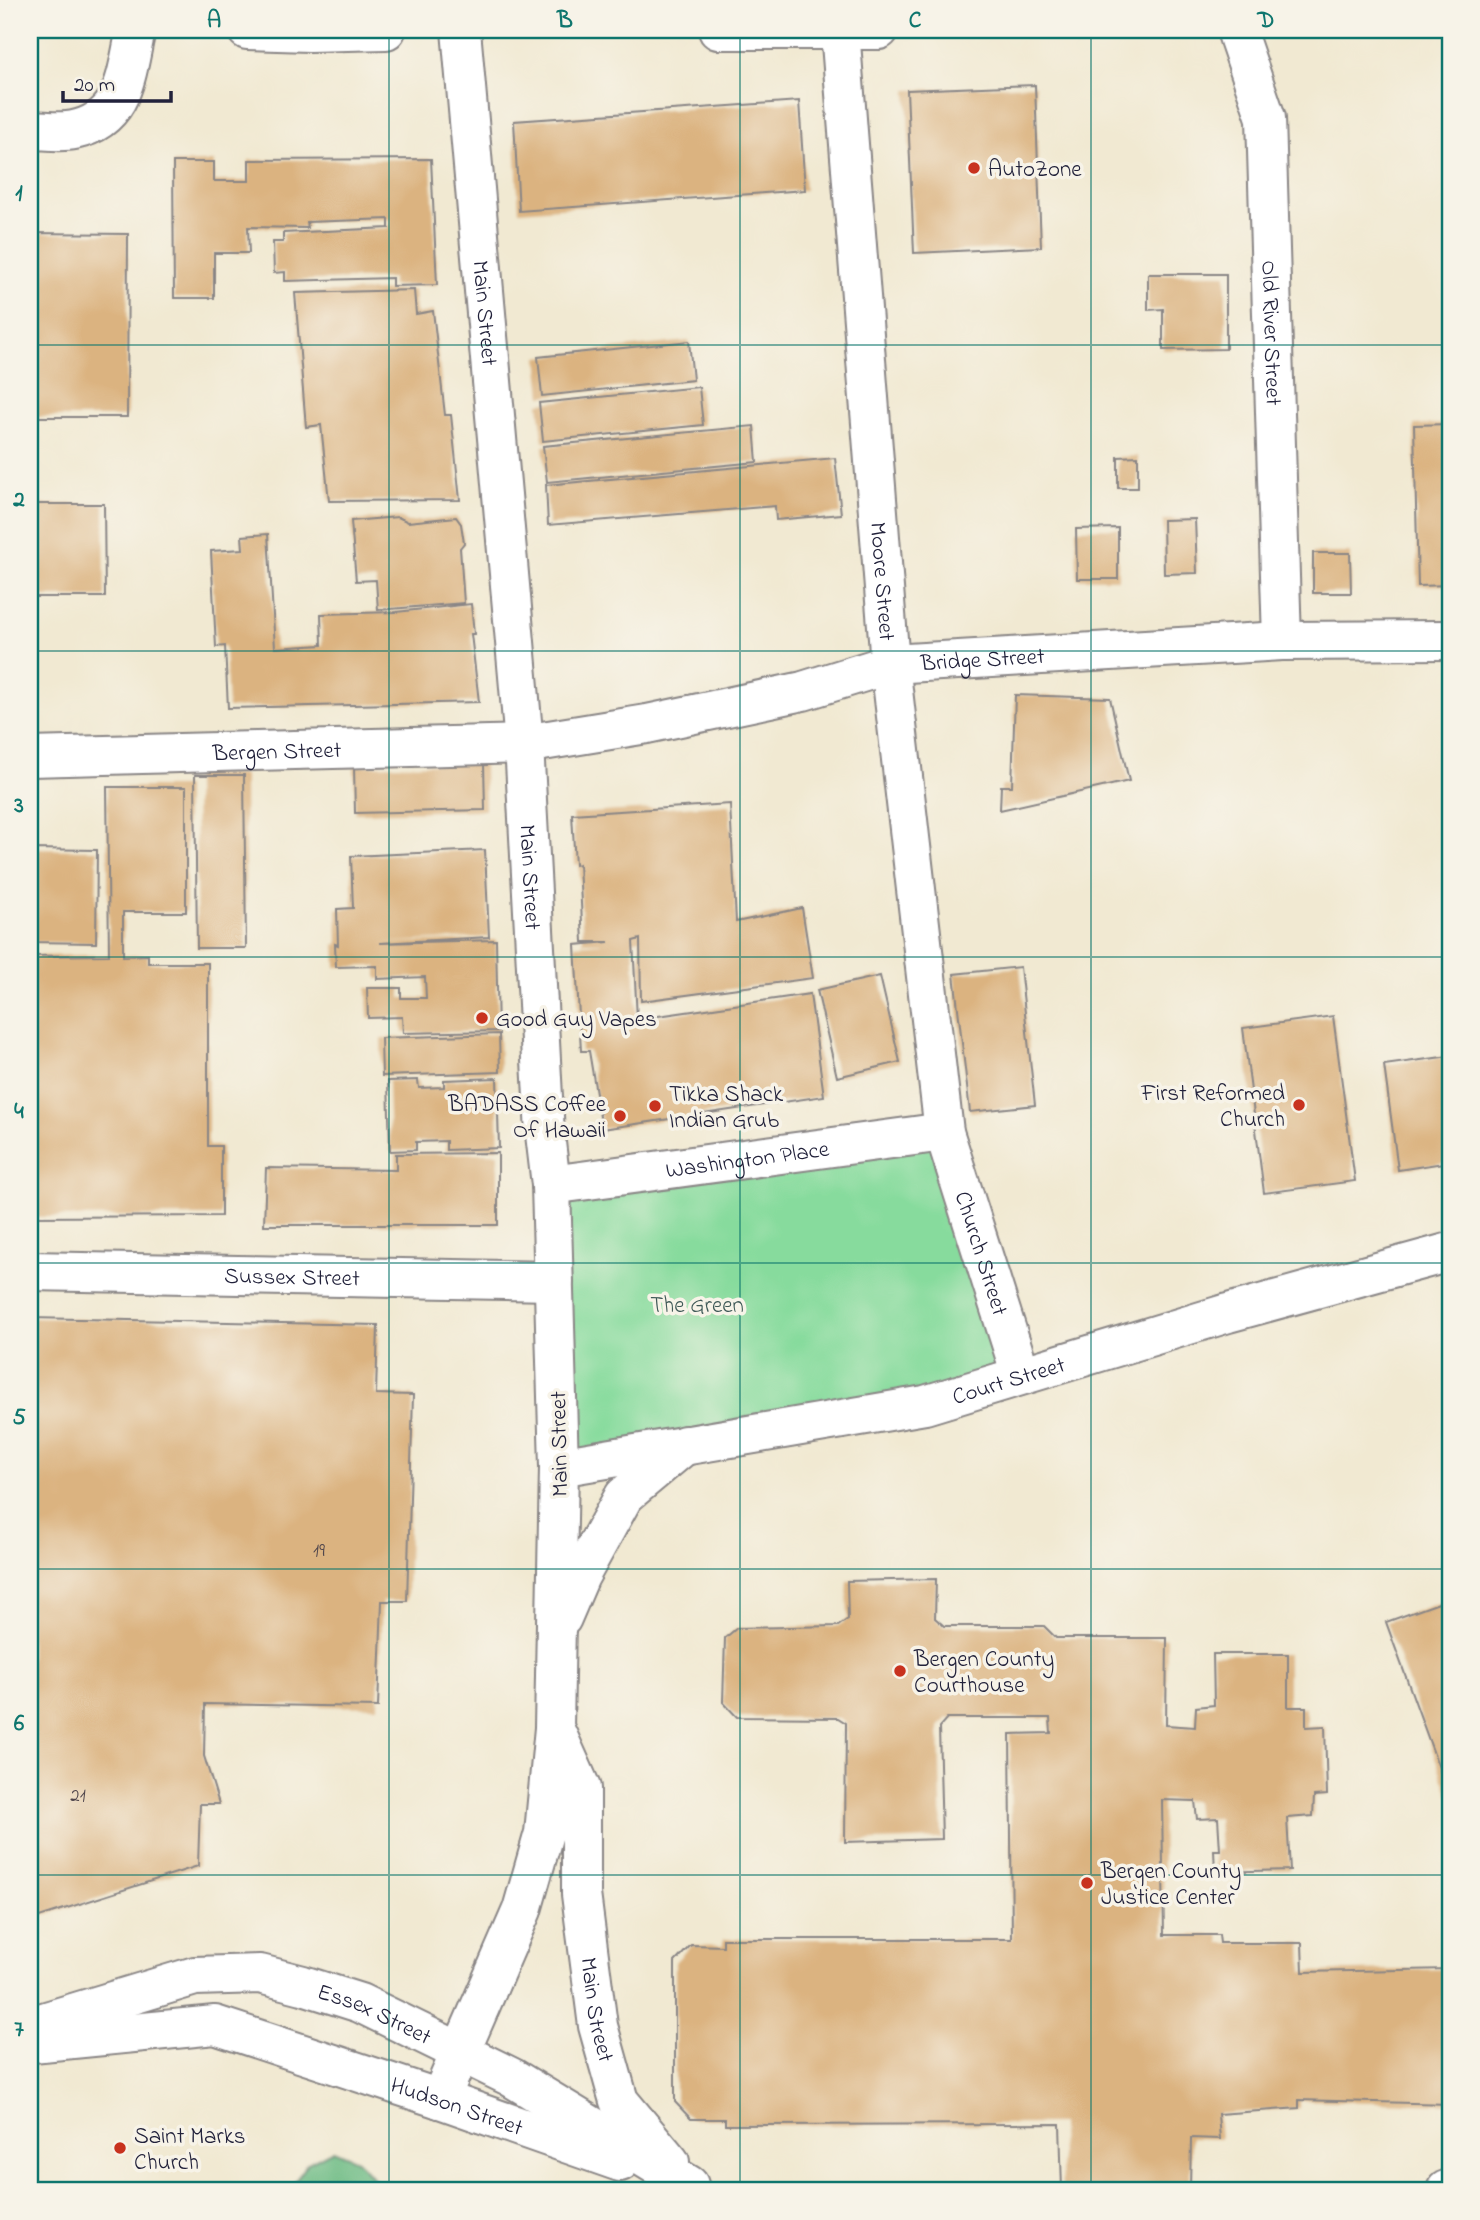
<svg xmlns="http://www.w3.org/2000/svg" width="1480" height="2220" viewBox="0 0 1480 2220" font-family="'Indie Flower',sans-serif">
  <rect width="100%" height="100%" fill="#f7f3e8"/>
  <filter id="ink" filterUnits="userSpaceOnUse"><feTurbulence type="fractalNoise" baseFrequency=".0143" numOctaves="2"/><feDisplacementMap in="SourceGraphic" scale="14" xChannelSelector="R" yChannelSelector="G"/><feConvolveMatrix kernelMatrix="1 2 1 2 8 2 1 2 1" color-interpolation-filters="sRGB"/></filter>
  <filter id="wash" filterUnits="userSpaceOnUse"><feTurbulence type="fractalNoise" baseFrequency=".00686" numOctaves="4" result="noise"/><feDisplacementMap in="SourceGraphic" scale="28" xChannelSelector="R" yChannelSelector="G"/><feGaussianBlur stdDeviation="1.57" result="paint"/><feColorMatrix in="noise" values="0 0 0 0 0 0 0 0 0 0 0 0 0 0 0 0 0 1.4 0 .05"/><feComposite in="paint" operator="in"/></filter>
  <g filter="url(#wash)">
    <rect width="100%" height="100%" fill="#f1e9d2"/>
    <path fill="#87db9d" stroke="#547e6c" stroke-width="2" d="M944,1132L1021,1375L559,1467L551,1185Z"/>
    <path fill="#6dbb84" stroke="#486e60" stroke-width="2" d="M333,2150L357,2160L383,2190H290L306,2164Z"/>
    <g id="blocks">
      <path fill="#dbb380" d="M1035,85L1041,247L914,253L907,90Z
        M799,101L805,190L519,211L514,121Z
        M431,159L437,285L392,286V278L285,281V272L274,273L273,242H283V233L389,228V219L307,222L308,228L248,227L249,253H214V298H174L173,162H214V181H249V160Z
        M30,233L128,234L127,417H30Z
        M1148,274H1226V349L1163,350V309L1148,310Z
        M414,290L416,314L433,311L445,415H451L460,500L329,501L321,425L306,427L295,293Z
        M689,341L693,380L542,396L538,357Z
        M699,387L703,425L543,441L539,403Z
        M1450,424V585L1418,586L1414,425Z
        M754,426L757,462L547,482L543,446Z
        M1138,456V488H1118V457Z
        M835,458L841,514L776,520L775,506L548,525L546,485Z
        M30,504H104L105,597H30Z
        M398,517L408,522L456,517L461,524L464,543L460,548L464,603L378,610L376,580L356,581L351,521Z
        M1195,519L1197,573L1164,574L1163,520Z
        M1118,528V579H1077L1076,529Z
        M268,534L275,648L322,645L321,614L396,612L471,604L474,634H471L479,702L228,708L225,646L216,647L211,551L243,549L242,536Z
        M1313,553H1350L1351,593H1313Z
        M1015,695L1110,698L1129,781L1000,810L1001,786H1012Z
        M484,763L485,810L355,813L354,766Z
        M195,775H244L246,948H197Z
        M107,787H186V912H123V956L148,955V963H208V1146H221V1216L30,1217V956L109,955Z
        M730,804L736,922L802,908L813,978L641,1001L640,939L633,941L637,1019L810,994L824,1096L602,1129L589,1051H581L575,945L609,942H583L579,864L575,865L572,814Z
        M30,849L97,850L96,943L30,942Z
        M485,850L489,937L380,943L496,940L498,1031L403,1033L402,1017L368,1018L367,988H401V998H426L425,977L377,979V966L336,967L335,944L338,945L337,909L353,908L351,856Z
        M1020,967L1035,1105L970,1112L954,974Z
        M880,976L900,1062L837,1077L817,990Z
        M1333,1016L1355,1181L1264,1193L1243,1028Z
        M499,1034L500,1072L382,1076L381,1038Z
        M1450,1056V1162L1398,1170L1384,1065Z
        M497,1078L499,1148L446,1150V1141L416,1142V1150L390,1151L388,1081L418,1080L419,1088L444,1087V1080Z
        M498,1153V1225H264L266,1168L396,1170V1154Z
        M30,1318L378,1325L376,1394L413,1395L407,1601H382L378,1707L205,1704L204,1756L219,1804H200L198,1866L30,1920Z
        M936,1579L935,1618L944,1626H1044L1056,1638H1167L1166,1725L1195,1727L1196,1707L1214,1705L1213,1654H1288V1707H1306V1727L1325,1726L1327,1795L1314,1796L1313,1816L1287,1818L1290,1870L1215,1872L1214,1850H1220L1218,1818L1197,1819L1195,1801L1162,1800L1164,1935H1219L1220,1943H1302L1303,1972L1450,1969V2104L1299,2100V2108L1218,2114L1220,2139L1191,2138L1190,2190H1062L1060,2124L725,2125V2119H691L675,2102V1962L691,1945L723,1946V1939H1012L1010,1734L1051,1733L1050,1718H947L939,1727L942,1839L845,1842L846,1723L838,1718L737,1717L723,1702L725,1638L737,1628L838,1626L848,1619L847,1581Z
        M1450,1599V1798L1386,1622Z"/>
    </g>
  </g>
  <g filter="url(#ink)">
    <use href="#blocks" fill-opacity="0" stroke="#8a8686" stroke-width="2"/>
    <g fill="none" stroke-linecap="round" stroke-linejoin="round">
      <g stroke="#8a8686" stroke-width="42">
        <g id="minor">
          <path d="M247,30L309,32L386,30"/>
          <path id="s1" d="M461,30L524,744L545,1134L551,1185L559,1467"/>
          <path d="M718,30H879"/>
          <path id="s2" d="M840,30L890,664L944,1132L1021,1375"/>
          <path id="s3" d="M1236,30L1266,118L1282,641"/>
          <path d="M30,130C44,130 61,133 74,130C126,119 126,72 136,30"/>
          <path id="s4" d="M30,757L524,744L647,724L803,691L890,664L1282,641L1450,640"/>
          <path id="s5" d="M551,1185L944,1132"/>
          <path id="s6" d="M30,1271L554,1281"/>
          <path d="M1446,2190L1450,2189"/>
        </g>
      </g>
      <g stroke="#8a8686" stroke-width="42">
        <g id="major">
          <path d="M562,1618L580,1576L624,1496L685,1445"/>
          <path id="s7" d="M556,1732L581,1788V1894L598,2026L619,2101L670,2162"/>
          <path id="s8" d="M30,2026L195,1976L260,1974L303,1985L360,2003L511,2077L689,2185"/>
          <path id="s9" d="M32,2043L215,2025L440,2099L620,2162"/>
          <path id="s10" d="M440,2099L522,1910L544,1833L554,1728L559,1467L925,1405L1228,1313L1450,1252"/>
        </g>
      </g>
      <use href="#minor" stroke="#fff" stroke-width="38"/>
      <use href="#major" stroke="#fff" stroke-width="38"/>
    </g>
  </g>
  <path fill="none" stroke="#0f766e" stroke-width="2" stroke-opacity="0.55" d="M389,30V2190M740,30V2190M1091,30V2190M30,345H1450M30,651H1450M30,957H1450M30,1263H1450M30,1569H1450M30,1875H1450"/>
  <g fill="#c8321e" stroke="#f7f3e8" stroke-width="2.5">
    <circle cx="974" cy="168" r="7"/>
    <circle cx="482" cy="1018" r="7"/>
    <circle cx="1299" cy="1105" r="7"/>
    <circle cx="655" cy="1106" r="7"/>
    <circle cx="620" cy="1116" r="7"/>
    <circle cx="900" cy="1671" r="7"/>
    <circle cx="1087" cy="1883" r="7"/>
    <circle cx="120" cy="2148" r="7"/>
  </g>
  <g text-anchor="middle" stroke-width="7" stroke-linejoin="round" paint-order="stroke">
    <g font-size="19" fill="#50464c">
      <text x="319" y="1556">19</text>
      <text x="78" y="1801">21</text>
    </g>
    <g font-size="23" fill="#22223b" stroke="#f7f3e8" text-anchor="start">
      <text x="988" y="176">AutoZone</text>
      <text x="496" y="1026">Good Guy Vapes</text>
      <text x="1285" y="1100" text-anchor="end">First Reformed<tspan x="1285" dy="26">Church</tspan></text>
      <text x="669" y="1101">Tikka Shack<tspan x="669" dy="26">Indian Grub</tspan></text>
      <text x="606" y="1111" text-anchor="end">BADASS Coffee<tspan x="606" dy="26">Of Hawaii</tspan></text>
      <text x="914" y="1666">Bergen County<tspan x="914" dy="26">Courthouse</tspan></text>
      <text x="1101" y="1878">Bergen County<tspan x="1101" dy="26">Justice Center</tspan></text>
      <text x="134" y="2143">Saint Marks<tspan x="134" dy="26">Church</tspan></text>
    </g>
    <g font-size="23" fill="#22223b" stroke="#f7f3e8">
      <text dy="8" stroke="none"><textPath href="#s1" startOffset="284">Main Street</textPath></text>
      <text dy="8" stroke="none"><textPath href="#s3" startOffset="308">Old River Street</textPath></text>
      <text dy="8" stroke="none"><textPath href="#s2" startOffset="553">Moore Street</textPath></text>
      <text dy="8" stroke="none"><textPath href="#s4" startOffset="962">Bridge Street</textPath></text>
      <text dy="8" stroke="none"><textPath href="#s4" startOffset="247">Bergen Street</textPath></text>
      <text dy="8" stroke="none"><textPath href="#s1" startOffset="850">Main Street</textPath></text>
      <text dy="8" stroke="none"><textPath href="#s5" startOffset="198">Washington Place</textPath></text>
      <text dy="8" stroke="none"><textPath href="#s2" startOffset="1234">Church Street</textPath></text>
      <text dy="8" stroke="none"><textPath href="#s6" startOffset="262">Sussex Street</textPath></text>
      <text dy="8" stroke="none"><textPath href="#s10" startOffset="1111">Court Street</textPath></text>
      <text transform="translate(558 1444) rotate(-91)" y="8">Main Street</text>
      <text dy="8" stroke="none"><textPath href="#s7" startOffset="284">Main Street</textPath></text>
      <text dy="8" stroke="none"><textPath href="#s8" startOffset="359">Essex Street</textPath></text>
      <text dy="8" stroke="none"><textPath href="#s9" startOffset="439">Hudson Street</textPath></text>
    </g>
    <g font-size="23" fill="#405a58" stroke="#f7f3e8">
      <text x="697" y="1312">The Green</text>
    </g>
  </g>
  <rect width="1480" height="2220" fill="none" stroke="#f7f3e8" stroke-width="77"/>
  <path d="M63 91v10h108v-10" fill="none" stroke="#22223b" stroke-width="3.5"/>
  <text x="74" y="91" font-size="21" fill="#22223b" stroke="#f7f3e8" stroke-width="5" paint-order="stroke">20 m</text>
  <rect x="38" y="38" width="1404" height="2144" fill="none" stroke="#0f766e" stroke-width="2.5"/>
  <g font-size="23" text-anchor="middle" font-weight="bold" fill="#0f766e">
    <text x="214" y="27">A</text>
    <text x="565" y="27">B</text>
    <text x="915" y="27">C</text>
    <text x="1266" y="27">D</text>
    <text x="19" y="200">1</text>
    <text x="19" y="506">2</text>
    <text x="19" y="812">3</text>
    <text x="19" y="1118">4</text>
    <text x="19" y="1424">5</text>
    <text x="19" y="1730">6</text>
    <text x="19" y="2036">7</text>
  </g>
</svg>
